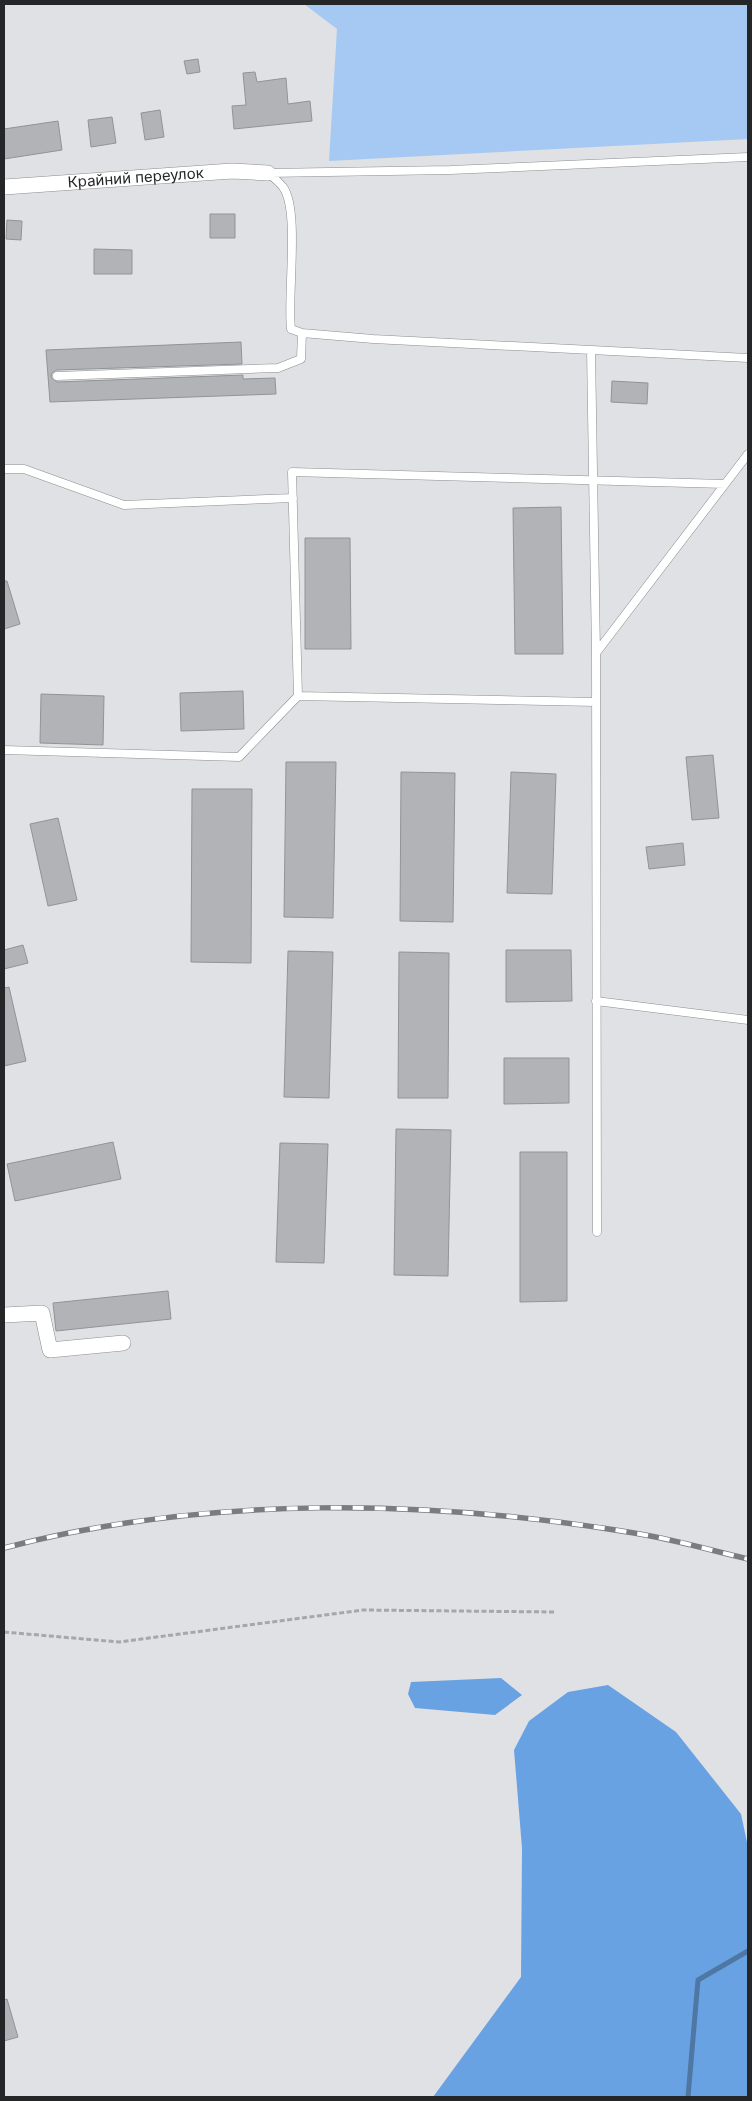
<svg xmlns="http://www.w3.org/2000/svg" width="752" height="2101" viewBox="0 0 752 2101" font-family="Inter,sans-serif">
  <rect width="100%" height="100%" fill="#dfe1e5"/>
  <path fill="#a5c9f3" d="M304,4H748V139L329,161L337,29Z"/>
  <path fill="#69a2e3" d="M501,1678L522,1695L495,1715L415,1708L408,1694L411,1682Z
    M608,1685L676,1732L741,1814L748,1847V2097H433L521,1977L522,1848L514,1750L529,1721L568,1692Z"/>
  <g fill="none" stroke-linecap="round" stroke-linejoin="round">
    <path stroke="#4f77a4" stroke-width="5" d="M688,2097L698,1980L748,1951"/>
  </g>
  <path fill="#b1b3b7" stroke="#919497" d="M198,59L200,72L187,74L184,61Z
    M255,72L257,82L286,78L288,104L310,101L312,121L234,129L232,106L246,105L243,73Z
    M160,110L164,137L145,140L141,113Z
    M112,117L116,143L91,147L88,120Z
    M58,121L62,150L4,159V129Z
    M210,214H235V238H210Z
    M7,220L22,221L21,240L6,239Z
    M94,249L132,250V274H94Z
    M241,342L242,364L57,370L52,373L51,377L57,382L243,375V379L275,378L276,394L50,402L46,350Z
    M612,381L648,383L647,404L611,402Z
    M561,507L563,654H515L513,508Z
    M305,538H350L351,649H305Z
    M4,581H7L20,624L4,629Z
    M243,691L244,729L181,731L180,693Z
    M41,694L104,696L103,745L40,743Z
    M713,755L719,818L692,820L686,757Z
    M286,762H336L333,918L284,917Z
    M401,772L455,773L453,922L400,921Z
    M511,772L556,774L552,894L507,893Z
    M192,789H252L251,963L191,962Z
    M58,818L77,900L48,906L30,824Z
    M683,843L685,865L649,869L646,847Z
    M23,945L28,963L4,969V950Z
    M506,950H571L572,1001L506,1002Z
    M288,951L333,952L329,1098L284,1097Z
    M399,952L449,953L448,1098H398Z
    M9,987L26,1061L4,1066V988Z
    M504,1058H569V1103L504,1104Z
    M396,1129L451,1130L448,1276L394,1275Z
    M113,1142L121,1179L15,1201L7,1164Z
    M280,1143L328,1144L324,1263L276,1262Z
    M520,1152H567V1301L520,1302Z
    M168,1291L171,1319L56,1331L53,1303Z
    M7,1999L18,2037L4,2041V2000Z"/>
  <g fill="none" stroke-linecap="round" stroke-linejoin="round">
    <g stroke="#8b8d90" stroke-width="9">
      <path id="lane" d="M268,173C273,177 279,182 283,187C300,210 287,295 291,329L302,333L373,339L748,358
        M268,173L450,170L748,157
        M591,350L596,653
        M57,376L278,368L301,359L302,333
        M4,469H24L124,505L293,498
        M298,696L292,472L725,484
        M4,750L239,757L298,696L596,702
        M596,1001L748,1020
        M597,1232L596,653L748,454"/>
    </g>
    <g stroke="#8b8d90" stroke-width="16">
      <g id="street">
        <path id="s1" d="M4,187L232,171L268,173"/>
        <path d="M4,1315L42,1313L50,1350L123,1343"/>
      </g>
    </g>
    <path stroke="#a6a7aa" stroke-width="3" stroke-dasharray="5 2.5" stroke-linecap="butt" d="M4,1632L119,1642L363,1610L554,1612"/>
    <use href="#lane" stroke="#fff" stroke-width="8"/>
    <use href="#street" stroke="#fff" stroke-width="15"/>
    <g stroke="#7b7c7f" stroke-width="5.5">
      <path id="rail" d="M4,1548C205,1495 430,1499 634,1533C672,1539 710,1550 748,1559"/>
    </g>
    <use href="#rail" stroke="#fff" stroke-width="4" stroke-dasharray="11" stroke-linecap="butt"/>
  </g>
  <g text-anchor="middle" stroke-width="4.5" stroke-linejoin="round" paint-order="stroke">
    <g font-size="15" fill="#252627" stroke="#fff">
      <text dy="5" stroke="none"><textPath href="#s1" startOffset="132">Крайний переулок</textPath></text>
    </g>
  </g>
  <rect width="752" height="2101" fill="none" stroke="#252627" stroke-width="10"/>
</svg>
